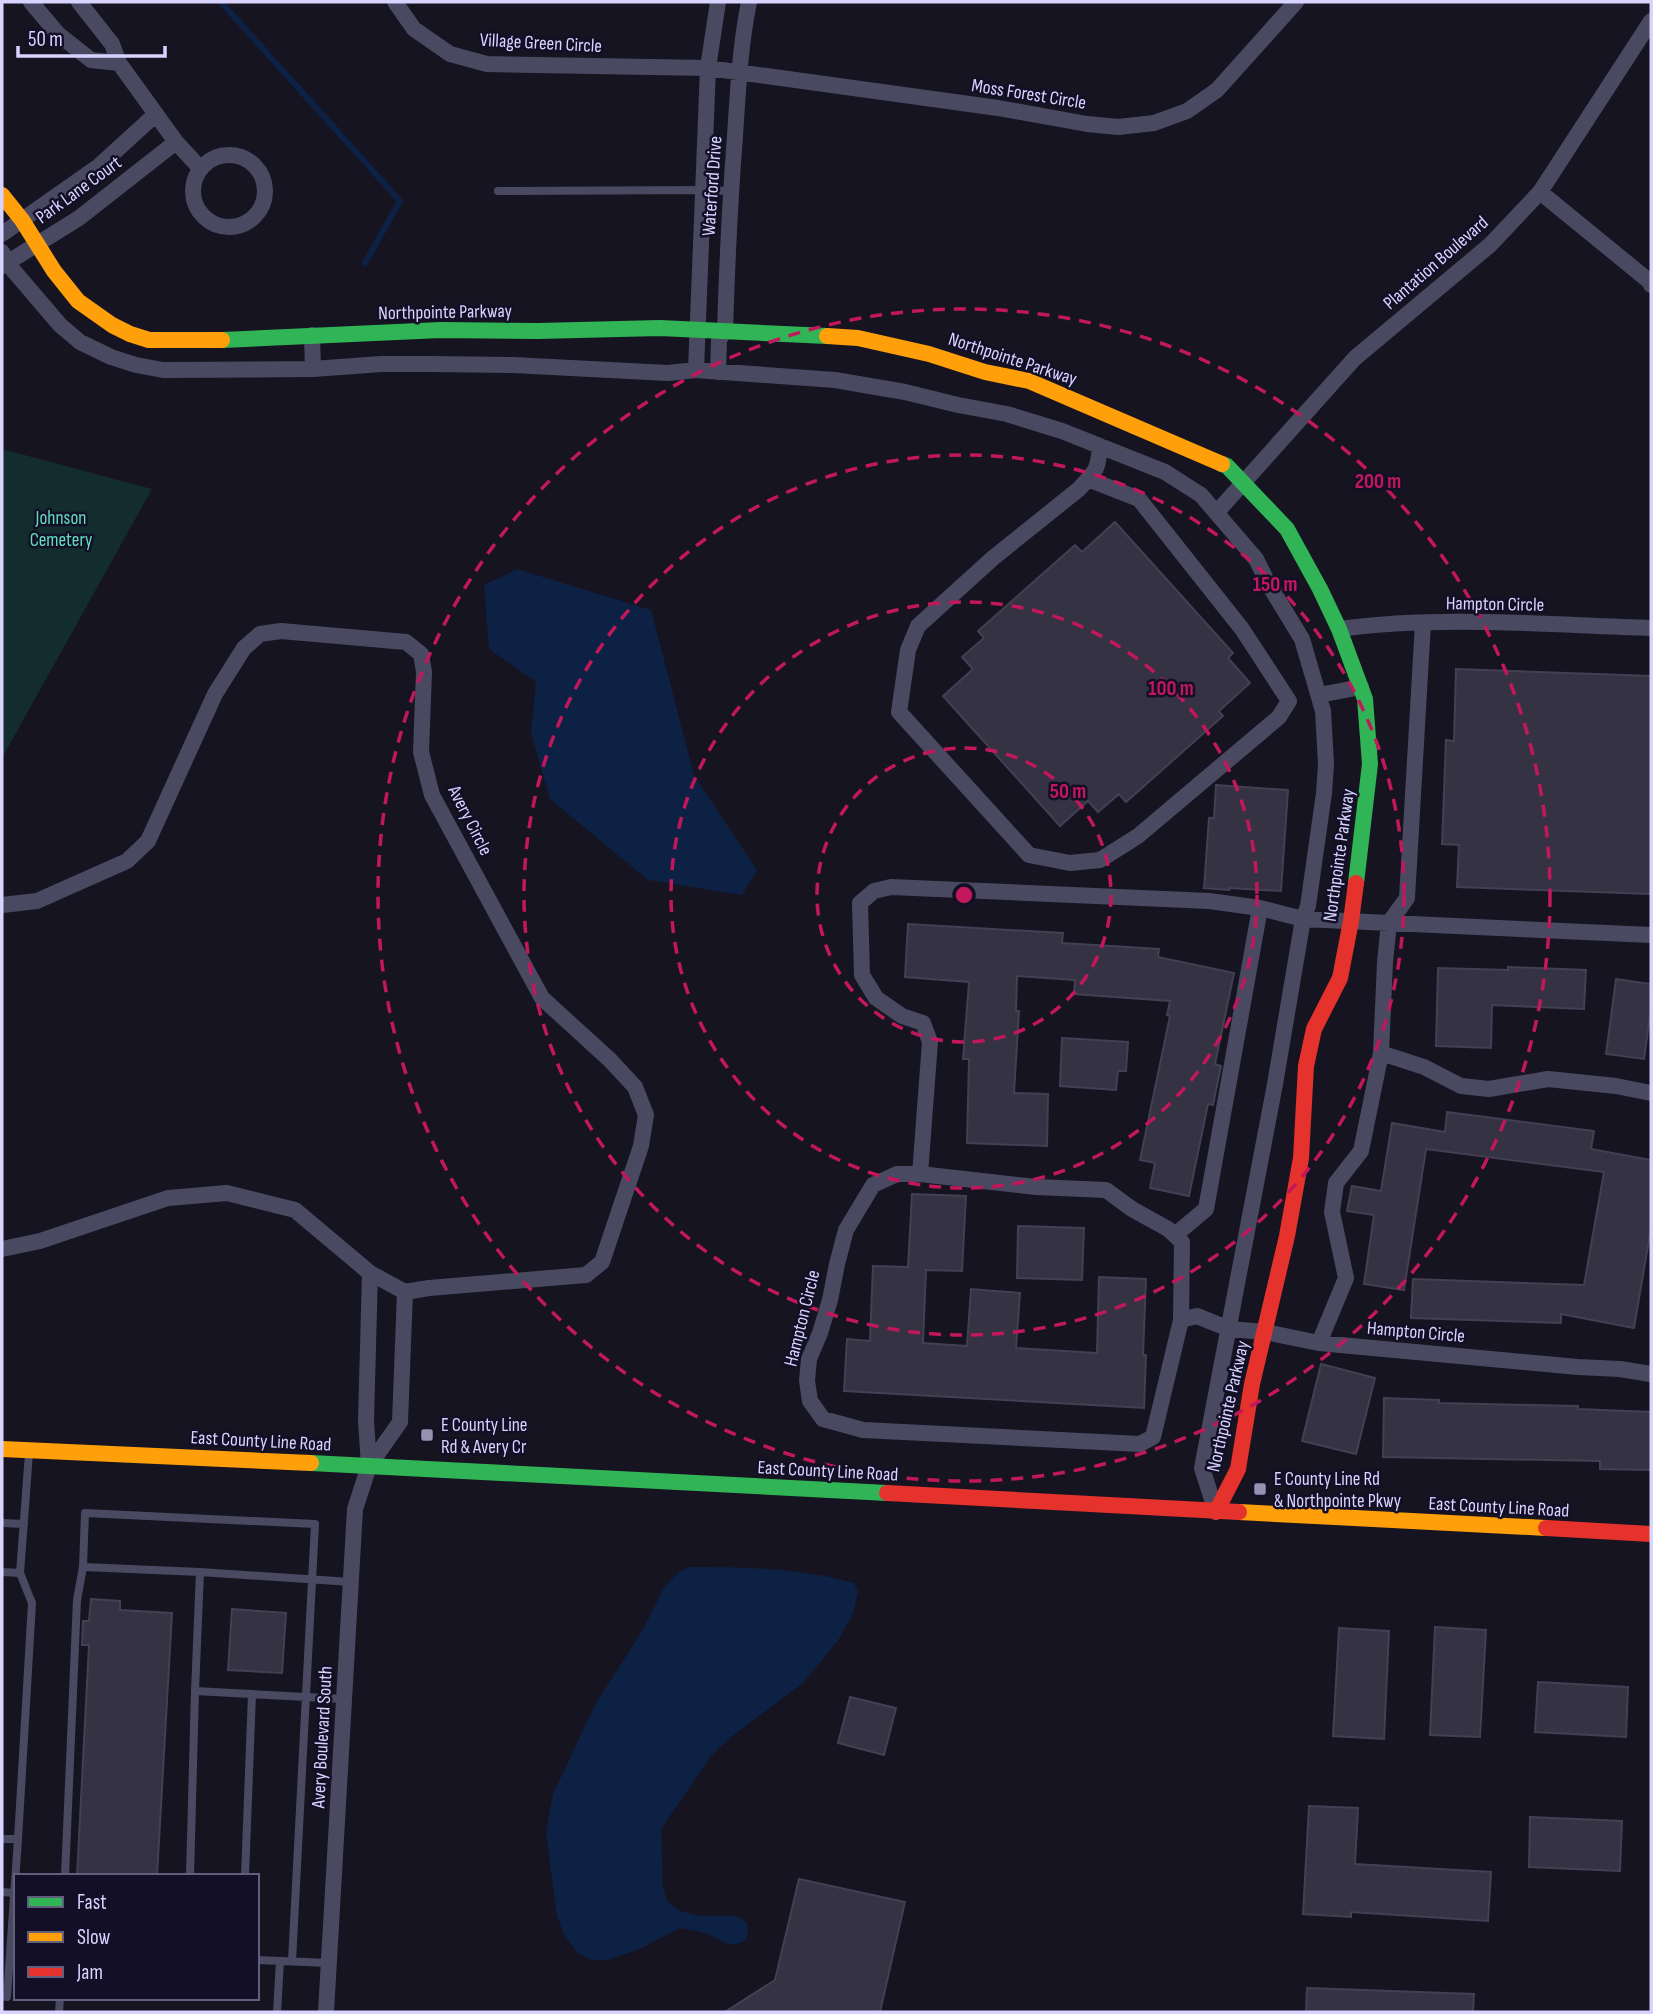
<svg xmlns="http://www.w3.org/2000/svg" width="1653" height="2014" viewBox="0 0 1653 2014" font-family="'Sofia Sans Condensed',sans-serif">
  <rect width="100%" height="100%" fill="#161421"/>
  <path fill="#132c2d" d="M2,449L152,489L2,758Z"/>
  <path fill="#0d2144" d="M517,569L651,610L694,775L757,870L742,895L648,880L550,799L531,733L536,682L489,649L484,585Z
    M690,1567C744,1567 802,1568 854,1583L858,1592L853,1613L839,1639L804,1682L732,1736L711,1756L661,1829L663,1887L667,1901L680,1911L699,1916H736L747,1923L748,1932L745,1941C726,1948 725,1942 708,1934C700,1931 689,1930 680,1928L640,1949L607,1960H592L578,1953L564,1935L557,1916L546,1832L553,1794L596,1703L641,1633L664,1588L679,1572Z"/>
  <g fill="none" stroke-linecap="round" stroke-linejoin="round">
    <path stroke="#0d2144" stroke-width="6" d="M221,2L400,201L365,263"/>
  </g>
  <path fill="#343243" stroke="#433f54" stroke-width="2" d="M1115,522L1233,653L1228,658L1250,683L1219,711L1223,716L1126,802L1119,794L1098,812L1088,801L1060,826L943,696L973,669L962,657L984,638L978,631L1075,545L1082,552Z
    M1456,669L1651,676V894L1457,887L1459,845L1442,844L1446,740L1454,741Z
    M1216,785L1288,790L1281,891L1229,888V890L1204,888L1209,818H1214Z
    M908,924L1063,933L1062,943L1159,949L1158,957L1234,973L1215,1064L1221,1066L1213,1105L1208,1104L1189,1196L1150,1188L1155,1163L1140,1160L1170,1016L1167,1015L1170,1001L1074,994L1075,980L1017,976L1016,1011H1019L1014,1093L1048,1094L1047,1146L967,1143L969,1059H963L969,982L905,977Z
    M1508,967L1586,970L1584,1009L1492,1005L1491,1048L1436,1046L1438,968L1508,970Z
    M1616,979L1651,984V1008L1644,1059L1606,1054Z
    M1062,1038L1128,1042L1126,1071H1118L1116,1090L1060,1086Z
    M1447,1112L1594,1131L1591,1149L1651,1160V1228L1634,1328L1561,1314V1323L1411,1318L1413,1279L1584,1285L1604,1172L1426,1149L1404,1290L1364,1284L1374,1215L1347,1211L1352,1186L1381,1191L1392,1123L1445,1132Z
    M912,1194L966,1196L962,1271L926,1270L923,1343L967,1346L971,1289L1020,1293L1016,1348L1097,1353L1099,1277L1146,1279L1143,1355H1146L1144,1408L844,1391L847,1339L870,1341L873,1266L908,1267Z
    M1018,1226L1084,1228L1082,1280L1017,1278Z
    M1321,1364L1375,1378L1356,1454L1302,1441Z
    M1384,1398L1439,1400V1403L1578,1406V1409L1651,1412V1470L1600,1469V1461L1383,1457Z
    M91,1599L120,1601V1610L172,1613L157,1876H77L89,1645H82L83,1621H89Z
    M232,1609L286,1613L282,1673L228,1670Z
    M1435,1627L1486,1630L1480,1737L1430,1735Z
    M1339,1628L1389,1631L1384,1739L1333,1736Z
    M1538,1682L1628,1687L1626,1737L1535,1732Z
    M850,1697L896,1708L884,1755L838,1743Z
    M1309,1806L1358,1808L1355,1864L1491,1872L1488,1921L1351,1912V1917L1303,1914Z
    M1530,1817L1622,1821L1620,1871L1529,1867Z
    M799,1879L905,1902L880,2012H725L775,1980Z
    M1307,1988L1474,1994L1473,2012H1306Z"/>
  <g fill="none" stroke-linecap="round" stroke-linejoin="round">
    <path stroke="#4a4962" stroke-width="8" d="M498,191L703,190L731,191
      M2,1523L24,1524
      M2,1572L20,1573
      M200,1572L83,1567L85,1513L315,1524L292,1961
      M195,1691L200,1572L351,1582
      M2,1839H18L32,1603L20,1573L29,1453
      M65,1876L77,1600L83,1567
      M190,1876L195,1691L344,1699
      M245,1876L252,1694
      M2,1892L14,1893
      M257,1960L329,1963
      M2,1996L7,1997L18,1839
      M59,2012L60,1998
      M277,2012L280,1961"/>
    <path stroke="#4a4962" stroke-width="16" d="M31,2L58,34L91,60L119,63
      M79,2L112,44L119,63L176,142L200,168
      M395,2L414,29L450,54L487,64L708,68L998,108L1087,124L1118,127L1154,123L1187,111L1217,90L1296,2
      M193 191a36 36 0 1 1 72 0a36 36 0 1 1-72 0Z
      M1540,192L1649,281L1651,285
      M2,234L99,166L156,114
      M2,252L7,263L60,325L80,342L111,357L136,365L163,370L313,369L381,364H432L513,365L668,373L696,370L835,380L905,392L958,405L1007,414L1062,431L1165,472L1201,495L1256,559L1269,585L1302,639L1323,711L1326,764L1324,793L1308,906L1303,919L1275,1084L1202,1468L1216,1512
      M2,266L79,218L176,142
      M312,335L313,369
      M696,370L708,68L718,2
      M718,372L719,340L725,330C727,265 730,201 735,136C738,91 740,46 749,2
      M1088,479L1139,499L1242,629L1289,701L1279,717L1138,836L1100,860L1070,863L1029,855L899,712L908,650L918,626L993,558L1079,489C1096,470 1098,471 1100,446
      M1217,512L1355,358L1490,245L1540,192L1651,21
      M1339,629C1441,615 1548,625 1651,628
      M1319,695L1361,687
      M2,905L37,901L127,861L148,841L215,694L244,648L260,634L281,631L406,642L421,654L424,672L421,752L432,795L542,998L610,1060L635,1087L646,1115L641,1146L602,1262L586,1275L429,1288L405,1292L370,1273L295,1210L227,1193L168,1198L40,1241L2,1249
      M1381,1053L1424,1067L1461,1086L1489,1089L1548,1079L1616,1086L1651,1093
      M897,1174H920L1036,1187L1106,1190L1132,1209L1168,1229L1182,1242L1181,1320L1153,1437L1140,1444L863,1430L823,1419L810,1401L807,1381L809,1359L820,1333L830,1300L837,1264L846,1230L873,1185Z
      M920,1174L930,1042L923,1023L902,1016L876,998L862,975L860,903L874,891L891,887L1209,901L1260,908L1303,919L1651,935
      M1175,1235L1206,1209L1260,908
      M370,1273L366,1420L369,1466L400,1422L405,1292
      M1181,1320L1197,1316L1229,1329L1265,1332L1319,1343L1578,1367L1620,1369L1651,1374
      M1319,1343L1346,1278L1332,1212L1336,1183L1361,1151L1381,1053L1385,962L1389,923L1407,898L1423,623
      M326,2012L355,1509L369,1466"/>
    <path stroke="#30b455" stroke-width="16" d="M222,340L441,330L538,331L660,328L827,336
      M1222,464L1227,466L1287,529L1320,589L1339,629L1365,699L1370,764L1356,883
      M311,1463L887,1493"/>
    <path stroke="#ff9f0a" stroke-width="16" d="M2,195L22,220L54,271L78,301L112,325L130,334L149,340H222
      M827,336L858,338L929,354L985,372L1029,381L1222,464
      M2,1449L311,1463
      M1239,1512L1546,1528"/>
    <path stroke="#e5322d" stroke-width="16" d="M887,1493L1239,1512
      M1216,1512L1238,1469L1252,1384L1287,1236L1301,1158L1306,1066L1314,1029L1340,978L1351,921L1356,883
      M1546,1528L1651,1534"/>
  </g>
  <g fill="none" stroke="#c2185b" stroke-width="3.5" stroke-dasharray="12 9">
    <circle cx="964" cy="895" r="147"/>
    <circle cx="964" cy="895" r="293"/>
    <circle cx="964" cy="895" r="440"/>
    <circle cx="964" cy="895" r="586"/>
  </g>
  <g fill="#9591b1" stroke="#130f26" stroke-width="2.5">
    <rect x="420" y="1428" width="14" height="14" rx="3.5"/>
    <rect x="1253" y="1482" width="14" height="14" rx="3.5"/>
  </g>
  <g text-anchor="middle" stroke-width="5" stroke-linejoin="round" paint-order="stroke">
    <g font-size="19" fill="#d9d4ff" stroke="#130f26">
      <text transform="translate(541 42) rotate(3)" y="7">Village Green Circle</text>
      <text transform="translate(1029 93) rotate(9)" y="7">Moss Forest Circle</text>
      <text transform="translate(711 186) rotate(-86)" y="7">Waterford Drive</text>
      <text transform="translate(78 189) rotate(-36)" y="7">Park Lane Court</text>
      <text transform="translate(1435 262) rotate(-41)" y="7">Plantation Boulevard</text>
      <text transform="translate(445 311) rotate(-1)" y="7">Northpointe Parkway</text>
      <text transform="translate(1013 358) rotate(18)" y="7">Northpointe Parkway</text>
      <text transform="translate(1495 603) rotate(1)" y="7">Hampton Circle</text>
      <text transform="translate(471 820) rotate(63)" y="7">Avery Circle</text>
      <text transform="translate(1338 855) rotate(-82)" y="7">Northpointe Parkway</text>
      <text transform="translate(801 1318) rotate(-76)" y="7">Hampton Circle</text>
      <text transform="translate(1416 1331) rotate(5)" y="7">Hampton Circle</text>
      <text transform="translate(1227 1406) rotate(-77)" y="7">Northpointe Parkway</text>
      <text transform="translate(261 1440) rotate(3)" y="7">East County Line Road</text>
      <text transform="translate(828 1470) rotate(3)" y="7">East County Line Road</text>
      <text transform="translate(1499 1506) rotate(3)" y="7">East County Line Road</text>
      <text transform="translate(321 1737) rotate(-87)" y="7">Avery Boulevard South</text>
    </g>
    <g font-size="19" fill="#5fe0c0" stroke="#130f26">
      <text x="61" y="524">Johnson<tspan x="61" dy="22">Cemetery</tspan></text>
    </g>
    <g font-size="19" fill="#d9d4ff" stroke="#130f26" text-anchor="start">
      <text x="441" y="1431">E County Line<tspan x="441" dy="22">Rd &amp; Avery Cr</tspan></text>
      <text x="1274" y="1485">E County Line Rd<tspan x="1274" dy="22">&amp; Northpointe Pkwy</tspan></text>
    </g>
  </g>
  <circle cx="964" cy="895" r="10" fill="#c2185b" stroke="#130f26" stroke-width="3.5"/>
  <g font-size="21" text-anchor="middle" font-weight="bold" fill="#c2185b" stroke="#130f26" stroke-width="5" stroke-linejoin="round" paint-order="stroke">
    <text x="1378" y="488">200 m</text>
    <text x="1275" y="591">150 m</text>
    <text x="1171" y="695">100 m</text>
    <text x="1068" y="798">50 m</text>
  </g>
  <rect width="1653" height="2014" fill="none" stroke="#d9d4ff" stroke-width="7"/>
  <rect x="14" y="1874" width="245" height="126" fill="#130f26" stroke="#625e7d" stroke-width="2"/>
  <rect x="28" y="1897" width="35" height="10" fill="#30b455" stroke="#625e7d" stroke-width="2"/>
  <text x="77" y="1909" font-size="21" fill="#d9d4ff">Fast</text>
  <rect x="28" y="1932" width="35" height="10" fill="#ff9f0a" stroke="#625e7d" stroke-width="2"/>
  <text x="77" y="1944" font-size="21" fill="#d9d4ff">Slow</text>
  <rect x="28" y="1967" width="35" height="10" fill="#e5322d" stroke="#625e7d" stroke-width="2"/>
  <text x="77" y="1979" font-size="21" fill="#d9d4ff">Jam</text>
  <path d="M18 46v10h147v-10" fill="none" stroke="#d9d4ff" stroke-width="3.5"/>
  <text x="28" y="46" font-size="21" fill="#d9d4ff" stroke="#130f26" stroke-width="5" paint-order="stroke">50 m</text>
</svg>
